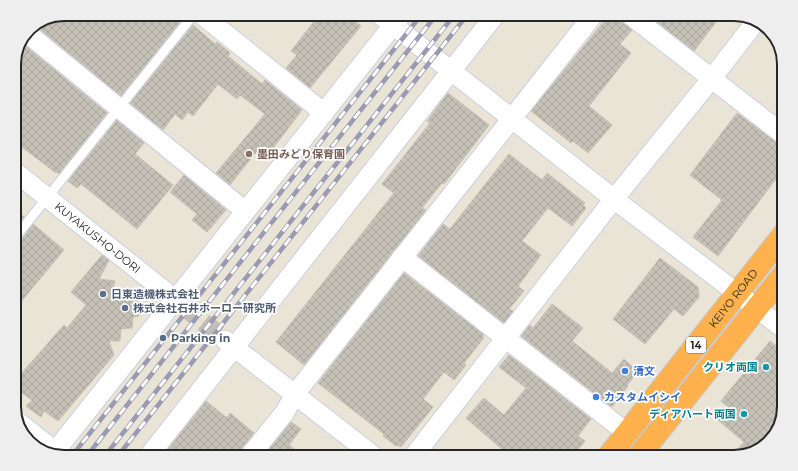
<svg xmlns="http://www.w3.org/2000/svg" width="798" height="471" viewBox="0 0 798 471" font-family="Montserrat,'Noto Sans JP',sans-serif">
  <defs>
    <pattern id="building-cross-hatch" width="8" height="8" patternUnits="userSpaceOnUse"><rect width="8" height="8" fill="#c5c1b7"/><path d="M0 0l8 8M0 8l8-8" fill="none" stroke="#a9a69d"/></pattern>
  </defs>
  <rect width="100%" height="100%" fill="#eae4d7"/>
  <path fill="url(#building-cross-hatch)" stroke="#c5c0b1" d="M64,14H180L184,17L121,96L36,26Z
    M320,14H346L361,26L310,88L286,68L297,55L291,51Z
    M610,14H618L619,18L622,22L632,30L620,44L631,53L589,106L612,125L588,153L573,141L571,143L531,111Z
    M647,14H722L694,51Z
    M193,25L215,44L217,42L230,53L228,56L262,84L265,80L302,110L264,160L255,153L230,185L216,173L265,114L240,95L237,99L218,84L193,116L188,112L182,120L175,114L163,130L130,103Z
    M23,44L107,113L59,174L57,172L56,173L14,141V61Z
    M448,93L489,125L444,184L442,183L422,208L426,210L304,365L276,342L394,193L382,184L430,123L427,121Z
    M737,113L784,148V188L775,180L718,256L693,237L722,200L690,175Z
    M117,120L144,143L135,154L173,185L137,229L81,184L77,188L68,181Z
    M509,154L542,180L547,173L585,203L583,205L586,208L572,226L548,208L522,241L541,255L518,286L524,291L509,309L513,311L504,323L418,256L443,224L450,229Z
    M184,175L226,210L207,232L192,220L197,214L170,192Z
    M14,208L24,217L14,229Z
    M33,224L64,250L14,310V245L19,243Z
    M102,255L109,260L99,279L115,281L112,291H127V298L140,301L139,316L133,317L132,328L121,329L120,341H109L114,355L58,421L44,411L41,417L26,406L32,400L14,387V382L64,325L67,328L86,305L71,292Z
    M660,258L698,287L699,297L683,316L674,309L645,344L613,319Z
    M404,273L483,334V339L464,363L466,365L454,380L444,372L423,399L433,407L401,447L397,445L396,446L383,436L384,434L318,383Z
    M552,304L583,328L572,341L612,373L624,359L638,372L627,385L628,386L612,407L521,336L530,325L533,328Z
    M770,341L784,352V407L777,432L759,450L731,457L744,442L718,420L729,408L721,401Z
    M509,355L591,419L578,436L585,441L572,457H511L466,418L484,398L504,415L526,388L499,367Z
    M206,401L227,418L230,413L254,433L240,450L238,457H162Z
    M291,422L301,429L289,445L304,457H263Z"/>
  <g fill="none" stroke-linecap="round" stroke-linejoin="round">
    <path stroke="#c3beb4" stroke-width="19" stroke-dasharray="19 10" stroke-linecap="butt" d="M181,304L225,340"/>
    <g stroke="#cccee1" stroke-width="11">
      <path id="lane" d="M14,239L194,14"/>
    </g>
    <g stroke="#cccee1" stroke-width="21">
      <g id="street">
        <path d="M201,14L324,113"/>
        <path d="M379,14L614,199L784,329"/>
        <path d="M629,14L784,135"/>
        <path d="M27,33L245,211"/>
        <path id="s1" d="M14,171L181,304"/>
        <path d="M402,257L627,433"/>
        <path d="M225,340L375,457"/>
        <path d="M18,422L55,451"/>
        <path d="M53,454L402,14"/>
        <path d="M148,457L496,14"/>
        <path d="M249,457L285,412L295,394L594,14"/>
        <path d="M413,457L614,199L712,78L757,20"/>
      </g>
    </g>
    <g stroke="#c7c7c7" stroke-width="24">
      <g id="highway">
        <path id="s2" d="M608,457L784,234"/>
        <path d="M638,457L784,274"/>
      </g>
    </g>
    <use href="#lane" stroke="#fff" stroke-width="9"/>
    <use href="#street" stroke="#fff" stroke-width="19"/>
    <use href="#highway" stroke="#ffb14d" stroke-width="22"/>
    <g stroke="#9a9bb2" stroke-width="4.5">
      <path id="rail" d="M71,457L422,14
        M86,457L437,14
        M104,457L455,14
        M117,457L468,14"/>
    </g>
    <use href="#rail" stroke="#fff" stroke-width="3" stroke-dasharray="9" stroke-linecap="butt"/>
  </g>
  <circle fill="#8d6e63" stroke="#fff" stroke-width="1.5" cx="249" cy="154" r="4"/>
  <g fill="#5c6f8a" stroke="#fff" stroke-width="1.5">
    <circle cx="103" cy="294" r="4"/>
    <circle cx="125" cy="308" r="4"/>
    <circle cx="163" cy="338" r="4"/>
  </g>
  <g fill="#0f9aa8" stroke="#fff" stroke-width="1.5">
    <circle cx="766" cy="367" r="4"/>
    <circle cx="744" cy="414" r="4"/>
  </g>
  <g fill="#3f7fe0" stroke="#fff" stroke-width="1.5">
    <circle cx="625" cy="371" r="4"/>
    <circle cx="596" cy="397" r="4"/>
  </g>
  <g text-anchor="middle" stroke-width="3.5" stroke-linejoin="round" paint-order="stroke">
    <rect fill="#fff" stroke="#686868" stroke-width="1" x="686" y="337" width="20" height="16" rx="3"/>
    <g font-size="10" font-weight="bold" fill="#272727">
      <text x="696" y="349">14</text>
    </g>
    <g font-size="11" font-weight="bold" fill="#785e54" stroke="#fff" text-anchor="start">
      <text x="257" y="158">墨田みどり保育園</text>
    </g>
    <g font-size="11" fill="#272727" stroke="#fff">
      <text dy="4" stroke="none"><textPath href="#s1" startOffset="107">KUYAKUSHO-DORI</textPath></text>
      <text dy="4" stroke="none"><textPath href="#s2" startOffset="202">KEIYO ROAD</textPath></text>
    </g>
    <g font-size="11" font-weight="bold" fill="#4e5e75" stroke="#fff" text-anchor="start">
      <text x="111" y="298">日東造機株式会社</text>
      <text x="133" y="312">株式会社石井ホーロー研究所</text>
      <text x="171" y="342">Parking in</text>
    </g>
    <g font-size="11" font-weight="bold" fill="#0d838f" stroke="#fff" text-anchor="end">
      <text x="758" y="371">クリオ両国</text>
      <text x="736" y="418">ディアハート両国</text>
    </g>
    <g font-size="11" font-weight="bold" fill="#366cbe" stroke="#fff" text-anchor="start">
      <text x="633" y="375">清文</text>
      <text x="604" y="401">カスタムイシイ</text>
    </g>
  </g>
  <path d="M0 0H798V471H0ZM64 21H734A43 43 0 0 1 777 64V407A43 43 0 0 1 734 450H64A43 43 0 0 1 21 407V64A43 43 0 0 1 64 21Z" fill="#eee" fill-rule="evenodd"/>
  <path fill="none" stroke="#272727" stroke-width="2" d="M64 21H734A43 43 0 0 1 777 64V407A43 43 0 0 1 734 450H64A43 43 0 0 1 21 407V64A43 43 0 0 1 64 21Z"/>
</svg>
